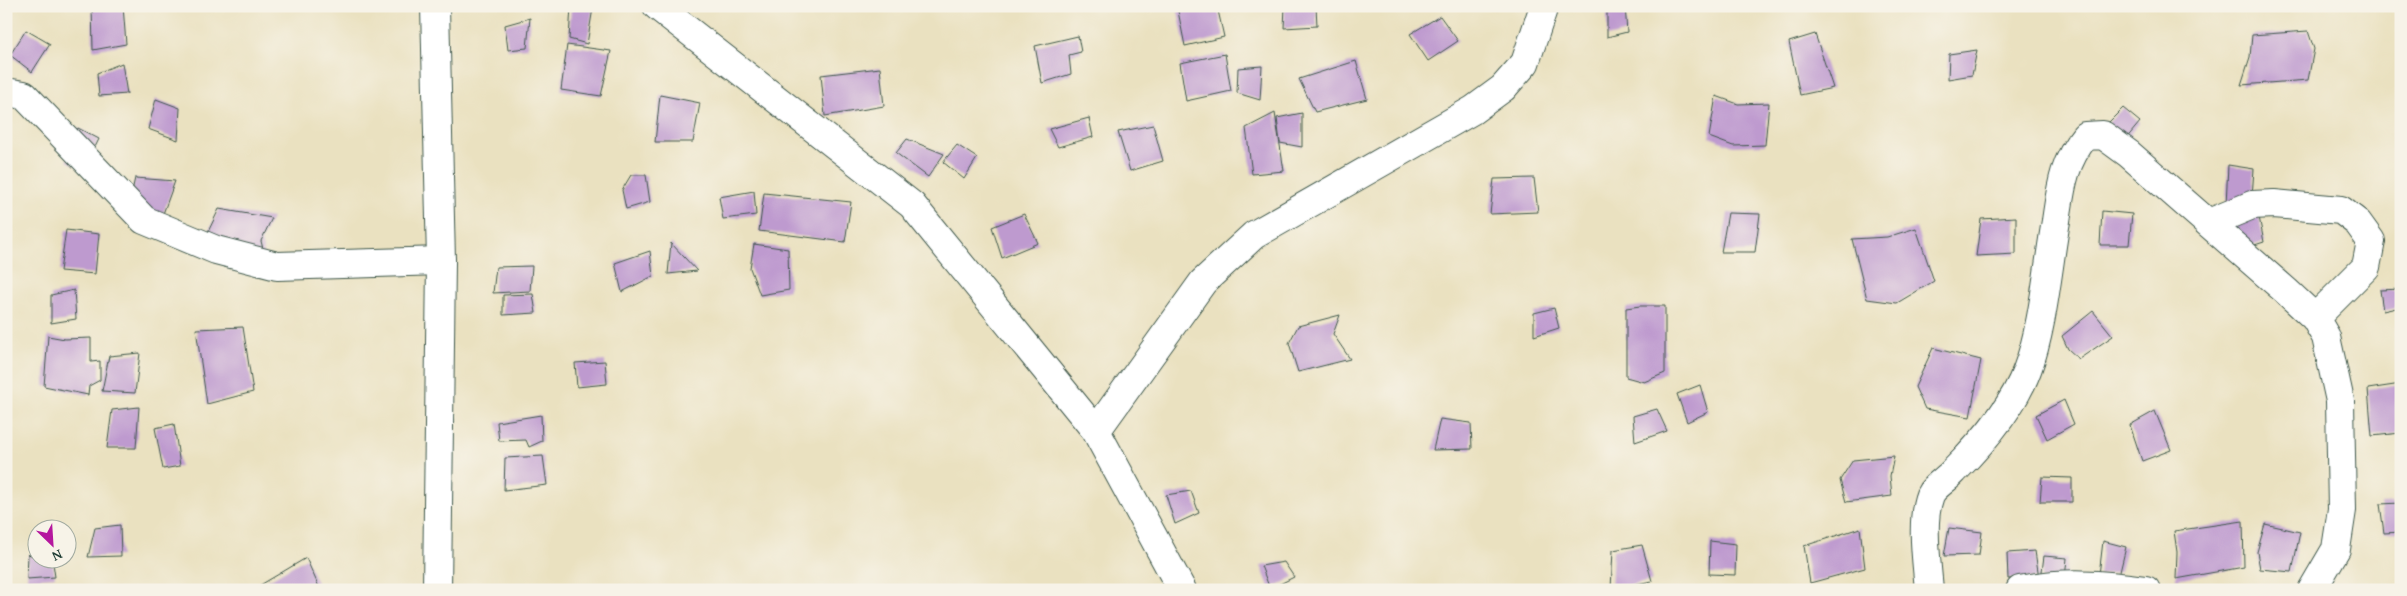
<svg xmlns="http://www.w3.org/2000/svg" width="2407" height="596" viewBox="0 0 2407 596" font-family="'Gentium Book Plus',serif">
  <rect width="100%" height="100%" fill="#f7f3e8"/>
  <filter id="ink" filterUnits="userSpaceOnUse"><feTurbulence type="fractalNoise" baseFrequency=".02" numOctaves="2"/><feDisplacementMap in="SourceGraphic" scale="10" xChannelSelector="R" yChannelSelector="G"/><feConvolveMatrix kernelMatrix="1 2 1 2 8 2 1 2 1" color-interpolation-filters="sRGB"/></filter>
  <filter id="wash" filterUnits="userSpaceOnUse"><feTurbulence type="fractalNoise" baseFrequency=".0096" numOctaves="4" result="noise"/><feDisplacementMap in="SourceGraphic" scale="20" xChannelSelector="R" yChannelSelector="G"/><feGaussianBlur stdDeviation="1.12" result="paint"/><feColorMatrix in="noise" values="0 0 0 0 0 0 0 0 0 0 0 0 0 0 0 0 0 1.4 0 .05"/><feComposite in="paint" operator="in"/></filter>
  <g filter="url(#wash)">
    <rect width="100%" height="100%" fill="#eae1c0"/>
    <g id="blocks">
      <path fill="#be9acf" d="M92,6H123L126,44L93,50Z
        M571,6L593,8L587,44L569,39Z
        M1177,6H1217L1224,37L1185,46Z
        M1285,6H1316L1317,26L1284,28Z
        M1615,6H1625L1627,32L1607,37V8Z
        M1440,16L1458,41L1428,61L1410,34Z
        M530,18L527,48L508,50L505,25Z
        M26,30L50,44L32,72L10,55Z
        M2308,31L2314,49L2308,80L2241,85L2250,57L2252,35Z
        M1815,34L1833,88L1800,95L1789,42Z
        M1078,36L1081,52L1069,55L1071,74L1042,83L1035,46Z
        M567,45L611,51L601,96L561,90Z
        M1977,50L1972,75L1948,79L1949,54Z
        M1225,54L1231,91L1186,101L1180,63Z
        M1356,61L1367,99L1315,112L1299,79Z
        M122,63L127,94L99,96L97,73Z
        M1262,66L1260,100L1237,93L1238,68Z
        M880,68L884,106L825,116L821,75Z
        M660,95L700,103L693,142H655Z
        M1716,96L1738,104L1769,103L1765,145L1733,146L1709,137Z
        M156,99L180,108L178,140L148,129Z
        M2123,108L2140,122L2125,140L2108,123Z
        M1275,113L1284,171L1252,174L1246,128Z
        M1302,113V147L1280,143L1277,118Z
        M1089,118L1093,137L1058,147L1049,129Z
        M1153,125L1163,161L1130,171L1118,132Z
        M78,128L99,139L84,170L67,161Z
        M907,139L944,154L928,177L896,153Z
        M957,145L977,158L964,179L943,162Z
        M2228,165L2254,169L2252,197L2226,204Z
        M631,175H646L650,202L626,209L622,190Z
        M135,178L175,181L160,222L127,213Z
        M1534,178L1538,212L1490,214L1494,179Z
        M754,191L756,215L723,219L719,197Z
        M764,193L851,202L845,242L759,231Z
        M219,209L272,218L261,241L266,261L205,238Z
        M2102,211L2132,214L2129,245H2100Z
        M1728,213L1760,214L1755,252H1721Z
        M1024,214L1038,243L1002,258L992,227Z
        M2016,217V254L1976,256L1981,219Z
        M2259,217L2264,242L2242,249L2231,221Z
        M1916,228L1934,281L1897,303L1867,299L1852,239L1887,237Z
        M66,230L99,234L95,274L60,271Z
        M671,243L697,271L668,274Z
        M754,244L788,249L789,290L760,295L750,268Z
        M650,251L653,276L622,292L615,263Z
        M532,266L530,291L493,293L496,267Z
        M2401,289V307L2383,311L2380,290Z
        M74,290L76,319L51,323V295Z
        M533,294L536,313L503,315V295Z
        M1640,306H1665V373L1644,382L1626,377V308Z
        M1554,308L1559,328L1534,336V313Z
        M2093,311L2113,336L2079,359L2068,349L2062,336Z
        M1340,315L1333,334L1350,359L1298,372L1289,343L1298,326Z
        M243,327L253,392L207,404L196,329Z
        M48,336L65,339L91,338V362L100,361V380L89,386L88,395L44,386Z
        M1933,348L1981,360L1970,417L1925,409L1915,387Z
        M140,353L135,393L102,391L109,356Z
        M605,361L607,384L577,387L575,363Z
        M2401,384V433L2372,436L2368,389Z
        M1700,385L1708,412L1687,422L1677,394Z
        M2064,400L2074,424L2047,439L2036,415Z
        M139,407L136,448H107L112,410Z
        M1657,409L1667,431L1635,442L1633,416Z
        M2155,411L2171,450L2142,461L2130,425Z
        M541,415L542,441L529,447L526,440L499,441L497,422Z
        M1440,419L1471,423L1472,449L1433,450Z
        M174,424L180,466L163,469L155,428Z
        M543,456L547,485L504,490L505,458Z
        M1894,456L1890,476L1892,496L1846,502L1840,480L1853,460Z
        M2042,477L2072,478V502H2040Z
        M1191,491L1199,513L1175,524L1166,495Z
        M2401,503V532L2384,533L2380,504Z
        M2243,521L2244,567L2176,579L2177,552L2174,531Z
        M2265,524L2300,532L2292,572L2260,569L2257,552Z
        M120,525L121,556L88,557L95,528Z
        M1860,528L1865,568L1810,583L1804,546Z
        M1949,528L1982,532L1979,555L1944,556Z
        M1710,541L1736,544L1735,575L1709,574Z
        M2103,541L2126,547L2120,572L2099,575Z
        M1642,545L1652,581L1611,589L1613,550Z
        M2035,551L2039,578L2008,579L2007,553Z
        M28,554L53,563L55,577L27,579Z
        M2044,556L2067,558L2065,579H2041Z
        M306,558L319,587L314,590H258L257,587Z
        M1284,562L1294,577L1270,589L1261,566Z"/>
    </g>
  </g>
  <g filter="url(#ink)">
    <use href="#blocks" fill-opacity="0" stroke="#3d5649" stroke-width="1"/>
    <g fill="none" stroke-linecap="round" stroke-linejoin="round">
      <g stroke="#3d5649" stroke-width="30">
        <path id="minor" d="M657,6L912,205L1096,431L1182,590
          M6,92L24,95L144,220L216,250L277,266L441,261
          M2209,223L2252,205L2274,204L2341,210L2358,223L2371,241L2366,267L2315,318
          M1096,431L1203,282L1254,235L1473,110L1503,88L1525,63L1544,6
          M1929,590C1927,563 1920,521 1930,495C1934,486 1947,479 1954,471C1982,443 2013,408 2027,370C2043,329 2048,265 2056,221C2061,188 2063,163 2085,136L2103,135L2129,154L2286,291L2315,318L2326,337L2340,401L2342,510L2336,549L2312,590
          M2020,590C2062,581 2104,584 2146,590"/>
      </g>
      <g stroke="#3d5649" stroke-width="30">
        <path id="primary" d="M435,6L441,261L437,590"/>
      </g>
      <use href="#minor" stroke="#fff" stroke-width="28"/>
      <use href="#primary" stroke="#fff" stroke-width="28"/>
    </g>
  </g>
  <rect width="2407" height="596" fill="none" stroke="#f7f3e8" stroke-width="25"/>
  <g transform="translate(52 544) rotate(155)"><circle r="24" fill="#f7f3e8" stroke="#a1aaa0"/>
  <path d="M0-4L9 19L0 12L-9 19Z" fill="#b5179e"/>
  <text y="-8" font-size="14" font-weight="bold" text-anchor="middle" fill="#1f3d34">N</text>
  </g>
</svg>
